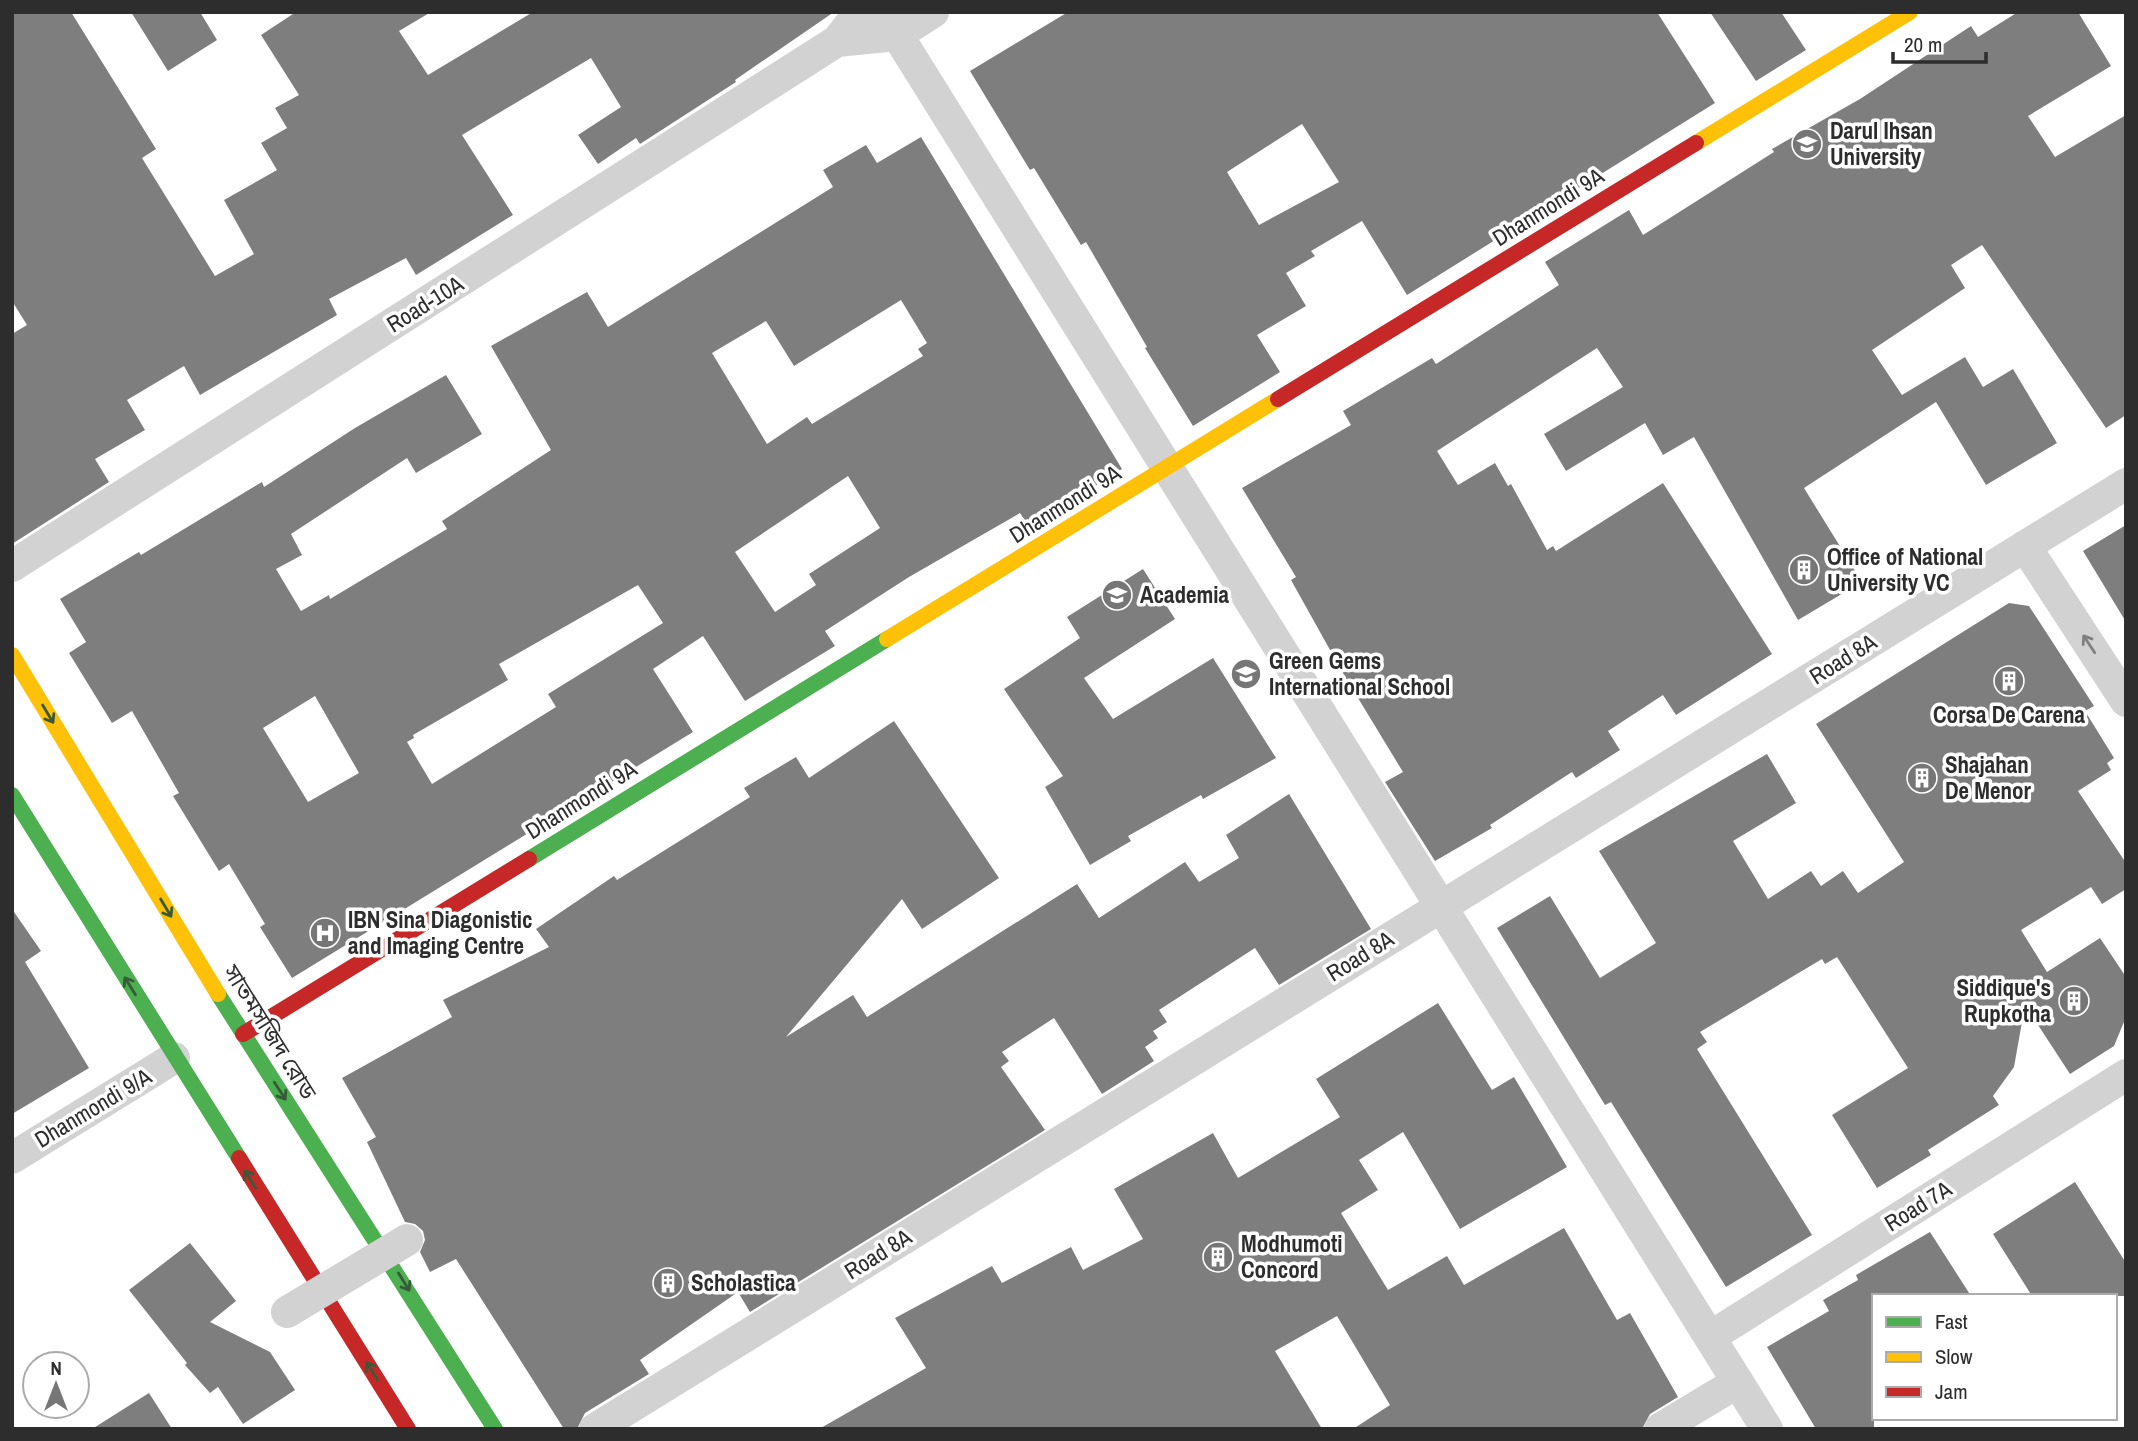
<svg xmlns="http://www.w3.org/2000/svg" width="2138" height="1441" viewBox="0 0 2138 1441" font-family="'Archivo Narrow','Noto Sans Bengali',sans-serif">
  <rect width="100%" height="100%" fill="#fff"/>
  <path fill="#7e7e7e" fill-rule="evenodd" d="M12,12H71L156,149L142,158L215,276L254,254L224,200L277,170L261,143L287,128L275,108L299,95L261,35L296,12H431L399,31L428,75L533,12H834L735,80L736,82L640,144L636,138L598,164L578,135L621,107L591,58L462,135L513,215L416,275L406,258L329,299L337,315L200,395L184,366L127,400L145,430L95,459L109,482L12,544V334L27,325L12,301Z
    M131,12H200L217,40L168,71Z
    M1068,12H1657L1715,103L1407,295L1362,221L1311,251L1315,256L1286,273L1306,306L1257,335L1280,372L1193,426L1145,348L1147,347L1086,242L1081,245L1034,168L1030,170L970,71ZM1302,124L1339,182L1259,225L1227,172Z
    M1710,12H1781L1806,50L1756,81Z
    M2018,12H2078L2111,66L2028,116L2055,157L2126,115V415L2106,428L1982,245L1951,265L1965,288L1872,350L1902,395L1965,357L1983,387L2013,369L2057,443L1986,485L1936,402L1804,488L1862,582L1798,620L1694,437L1663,455L1645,423L1566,471L1544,434L1623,387L1597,348L1437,451L1458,485L1495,463L1508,486L1511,484L1547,550L1553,546L1556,551L1663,483L1772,654L1676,715L1663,695L1608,731L1620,750L1576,778L1572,772L1490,825L1492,828L1435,861L1385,782L1403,772L1344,675L1291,580L1296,577L1242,488L1351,425L1343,411L1432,358L1436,364L1559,285L1545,262L1629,210L1643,235L1774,152L1772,149L1860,99L1971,26L1978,37Z
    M921,137L1122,469L1029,527L1020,513L909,577L825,631L835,646L745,701L703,636L653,669L693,732L292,978L260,927L265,924L229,864L219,871L173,796L179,793L132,711L112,723L69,653L86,642L60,599L139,552L141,555L262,482L264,487L355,428L446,375L482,434L416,473L407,458L291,534L302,555L276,569L301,611L329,595L330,599L447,529L442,521L551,450L491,346L587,292L608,327L833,187L823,170L866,145L877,163ZM901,300L927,343L918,349L923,356L812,424L807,417L767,444L712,353L766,321L794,366ZM848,476L880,528L809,574L816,585L775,612L735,552ZM638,585L663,623L548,694L556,707L432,784L407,742L414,738L413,735L508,680L499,664ZM315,696L359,773L308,802L263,728Z
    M2126,525V622L2083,551Z
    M1143,569L1175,619L1084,678L1113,719L1213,658L1276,758L1203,799L1201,795L1128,836L1131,841L1090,865L1045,787L1063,776L1004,689L1080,638L1067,617Z
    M2009,603L2029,606L2094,706L2085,711L2114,758L2107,763L2111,770L2078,791L2126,863V889L2102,904L2091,887L2021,930L2047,972L2100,938L2126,977V1017L2114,1046L2070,1074L2025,1005L2014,1067L1993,1096L1999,1105L1928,1150L1931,1155L1877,1188L1832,1115L1908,1068L1837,957L1825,964L1822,959L1700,1032L1707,1042L1697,1049L1812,1235L1726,1287L1611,1102L1605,1105L1497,928L1550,896L1600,978L1656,943L1599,851L1767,754L1796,803L1733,841L1768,899L1811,871L1821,886L1843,871L1858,893L1904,862L1816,724Z
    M894,721L999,878L922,929L902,899L786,1037L853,995L867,1017L1077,884L1099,918L1185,862L1199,882L1239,858L1226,835L1289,794L1371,929L1279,985L1255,948L1159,1010L1167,1022L1153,1031L1158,1038L1145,1047L1154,1061L1102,1094L1054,1018L1002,1052L1009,1061L1001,1067L1045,1130L750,1312L738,1292L640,1360L649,1374L585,1413L577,1429H564L456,1259L430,1272L420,1252L425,1240L423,1231L415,1224L405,1222L367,1142L376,1137L342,1078L452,1017L443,1000L549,947L536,929L614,876L617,880L750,797L744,788L796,757L809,778Z
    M12,909L41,951L25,962L89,1068L12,1114Z
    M1438,1003L1492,1090L1514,1077L1567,1167L1460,1229L1403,1132L1359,1160L1378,1190L1341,1213L1388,1290L1447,1256L1464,1285L1564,1228L1617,1320L1630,1313L1678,1397L1650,1414L1642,1429H1353L1390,1405L1337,1316L1275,1351L1322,1429H819L926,1368L895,1318L992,1266L1002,1283L1071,1247L1083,1270L1143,1239L1114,1189L1213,1133L1238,1178L1340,1117L1316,1079Z
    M2075,1182L2126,1263V1296H2032L1993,1234Z
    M1930,1232L1971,1296H1874V1429H1816L1767,1347L1829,1311L1823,1300L1858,1280L1856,1275Z
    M190,1243L236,1301L210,1322L270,1352L295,1390L243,1424L218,1387L210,1393L185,1365L187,1363L129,1290Z
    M149,1393L172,1429H92Z"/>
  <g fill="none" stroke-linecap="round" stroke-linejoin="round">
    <path stroke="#d2d2d2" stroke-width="32" d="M883,12L1767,1429
      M837,41L897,35L933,12
      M2025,546L2126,701
      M12,566L837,41L860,12
      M12,1158L174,1058
      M1710,1337L2126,1075
      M595,1429L2126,484
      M1660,1429L1738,1382"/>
    <path stroke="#4caf50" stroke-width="16" d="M12,795L239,1158
      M529,859L887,639
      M218,994L495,1429"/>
    <path stroke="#ffc107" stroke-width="16" d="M1696,143L1910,12
      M887,639L1278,399
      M12,655L218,994"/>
    <path stroke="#c62828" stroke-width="16" d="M1278,399L1696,143
      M243,1034L529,859
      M239,1158L408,1429"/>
    <path stroke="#d2d2d2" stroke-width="32" d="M287,1312L407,1240"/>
  </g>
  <defs><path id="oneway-shaft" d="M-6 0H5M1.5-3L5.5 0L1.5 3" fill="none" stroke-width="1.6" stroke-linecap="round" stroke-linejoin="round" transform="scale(1.75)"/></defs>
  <use stroke="#808080" href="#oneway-shaft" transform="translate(2089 644) rotate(-123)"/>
  <g stroke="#385a39">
    <use href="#oneway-shaft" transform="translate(48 714) rotate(59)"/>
    <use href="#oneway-shaft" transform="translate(166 908) rotate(59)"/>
    <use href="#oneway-shaft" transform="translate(130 986) rotate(-122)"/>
    <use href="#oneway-shaft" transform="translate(280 1091) rotate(57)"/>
    <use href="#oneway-shaft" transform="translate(250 1179) rotate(-122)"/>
    <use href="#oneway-shaft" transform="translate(404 1282) rotate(58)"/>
    <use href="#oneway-shaft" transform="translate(372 1371) rotate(-122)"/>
  </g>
  <defs>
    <g id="university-disc" transform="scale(1.575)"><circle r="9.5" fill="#767676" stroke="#fff"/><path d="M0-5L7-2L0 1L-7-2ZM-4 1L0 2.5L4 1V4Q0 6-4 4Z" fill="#fff"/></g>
    <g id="building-disc" transform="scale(1.575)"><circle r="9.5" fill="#767676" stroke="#fff"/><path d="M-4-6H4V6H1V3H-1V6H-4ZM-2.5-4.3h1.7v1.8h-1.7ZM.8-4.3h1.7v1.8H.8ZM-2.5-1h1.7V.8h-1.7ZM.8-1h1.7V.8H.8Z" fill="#fff"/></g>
    <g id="school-disc" transform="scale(1.575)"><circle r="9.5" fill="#767676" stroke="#fff"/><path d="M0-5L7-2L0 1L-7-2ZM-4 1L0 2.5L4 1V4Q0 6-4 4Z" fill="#fff"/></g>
    <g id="hospital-disc" transform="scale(1.575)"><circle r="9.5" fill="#767676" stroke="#fff"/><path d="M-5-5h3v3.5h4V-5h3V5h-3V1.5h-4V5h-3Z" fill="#fff"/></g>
  </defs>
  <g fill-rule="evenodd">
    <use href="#university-disc" x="1807" y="144"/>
    <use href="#building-disc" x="1804" y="570"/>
    <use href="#school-disc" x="1117" y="595"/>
    <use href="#school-disc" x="1246" y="674"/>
    <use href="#building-disc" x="2009" y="681"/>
    <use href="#building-disc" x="1922" y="778"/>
    <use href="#hospital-disc" x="325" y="933"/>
    <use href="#building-disc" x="2074" y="1001"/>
    <use href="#building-disc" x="1218" y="1257"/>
    <use href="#building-disc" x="668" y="1283"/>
  </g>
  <g text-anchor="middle" stroke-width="7" stroke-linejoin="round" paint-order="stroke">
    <g font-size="23" font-weight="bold" fill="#2d2d2d" stroke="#fff" text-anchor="start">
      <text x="1830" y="139">Darul Ihsan<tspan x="1830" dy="26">University</tspan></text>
      <text x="1827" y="565">Office of National<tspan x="1827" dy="26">University VC</tspan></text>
      <text x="1140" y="603">Academia</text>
      <text x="1269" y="669">Green Gems<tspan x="1269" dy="26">International School</tspan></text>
      <text x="2009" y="723" text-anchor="middle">Corsa De Carena</text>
      <text x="1945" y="773">Shajahan<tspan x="1945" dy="26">De Menor</tspan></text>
      <text x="348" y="928">IBN Sina Diagonistic<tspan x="348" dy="26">and Imaging Centre</tspan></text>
      <text x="2051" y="996" text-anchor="end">Siddique's<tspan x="2051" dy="26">Rupkotha</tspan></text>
      <text x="1241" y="1252">Modhumoti<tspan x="1241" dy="26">Concord</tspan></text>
      <text x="691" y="1291">Scholastica</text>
    </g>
    <g font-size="23" fill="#2d2d2d" stroke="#fff">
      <text transform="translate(1548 207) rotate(-32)" y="8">Dhanmondi 9A</text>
      <text transform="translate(425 304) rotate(-32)" y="8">Road-10A</text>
      <text transform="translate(1065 504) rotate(-32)" y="8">Dhanmondi 9A</text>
      <text transform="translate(1843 659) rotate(-32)" y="8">Road 8A</text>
      <text transform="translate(581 800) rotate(-32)" y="8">Dhanmondi 9A</text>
      <text transform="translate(1360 956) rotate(-32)" y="8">Road 8A</text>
      <text transform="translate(270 1032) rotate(58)" y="8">সাতমসজিদ রোড</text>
      <text transform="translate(93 1108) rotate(-31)" y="8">Dhanmondi 9/A</text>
      <text transform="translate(1918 1206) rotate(-32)" y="8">Road 7A</text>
      <text transform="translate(878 1254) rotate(-32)" y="8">Road 8A</text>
    </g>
  </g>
  <rect width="2138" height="1441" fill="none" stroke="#2d2d2d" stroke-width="28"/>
  <rect x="1872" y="1294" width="245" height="126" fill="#ffffff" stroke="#ababab" stroke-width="2"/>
  <rect x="1886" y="1317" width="35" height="10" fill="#4caf50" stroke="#ababab" stroke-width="2"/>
  <text x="1935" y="1329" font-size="21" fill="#2d2d2d">Fast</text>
  <rect x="1886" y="1352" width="35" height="10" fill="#ffc107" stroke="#ababab" stroke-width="2"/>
  <text x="1935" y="1364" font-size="21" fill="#2d2d2d">Slow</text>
  <rect x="1886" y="1387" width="35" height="10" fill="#c62828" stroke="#ababab" stroke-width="2"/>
  <text x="1935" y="1399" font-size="21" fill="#2d2d2d">Jam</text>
  <g transform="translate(56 1385)"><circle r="33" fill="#ffffff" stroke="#ababab" stroke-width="2"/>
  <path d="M0-5L12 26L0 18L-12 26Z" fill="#767676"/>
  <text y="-10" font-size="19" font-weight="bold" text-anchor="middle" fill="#2d2d2d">N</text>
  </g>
  <path d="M1893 52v10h93v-10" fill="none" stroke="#2d2d2d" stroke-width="3.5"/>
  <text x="1904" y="52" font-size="21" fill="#2d2d2d" stroke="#ffffff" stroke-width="5" paint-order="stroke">20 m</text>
</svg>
